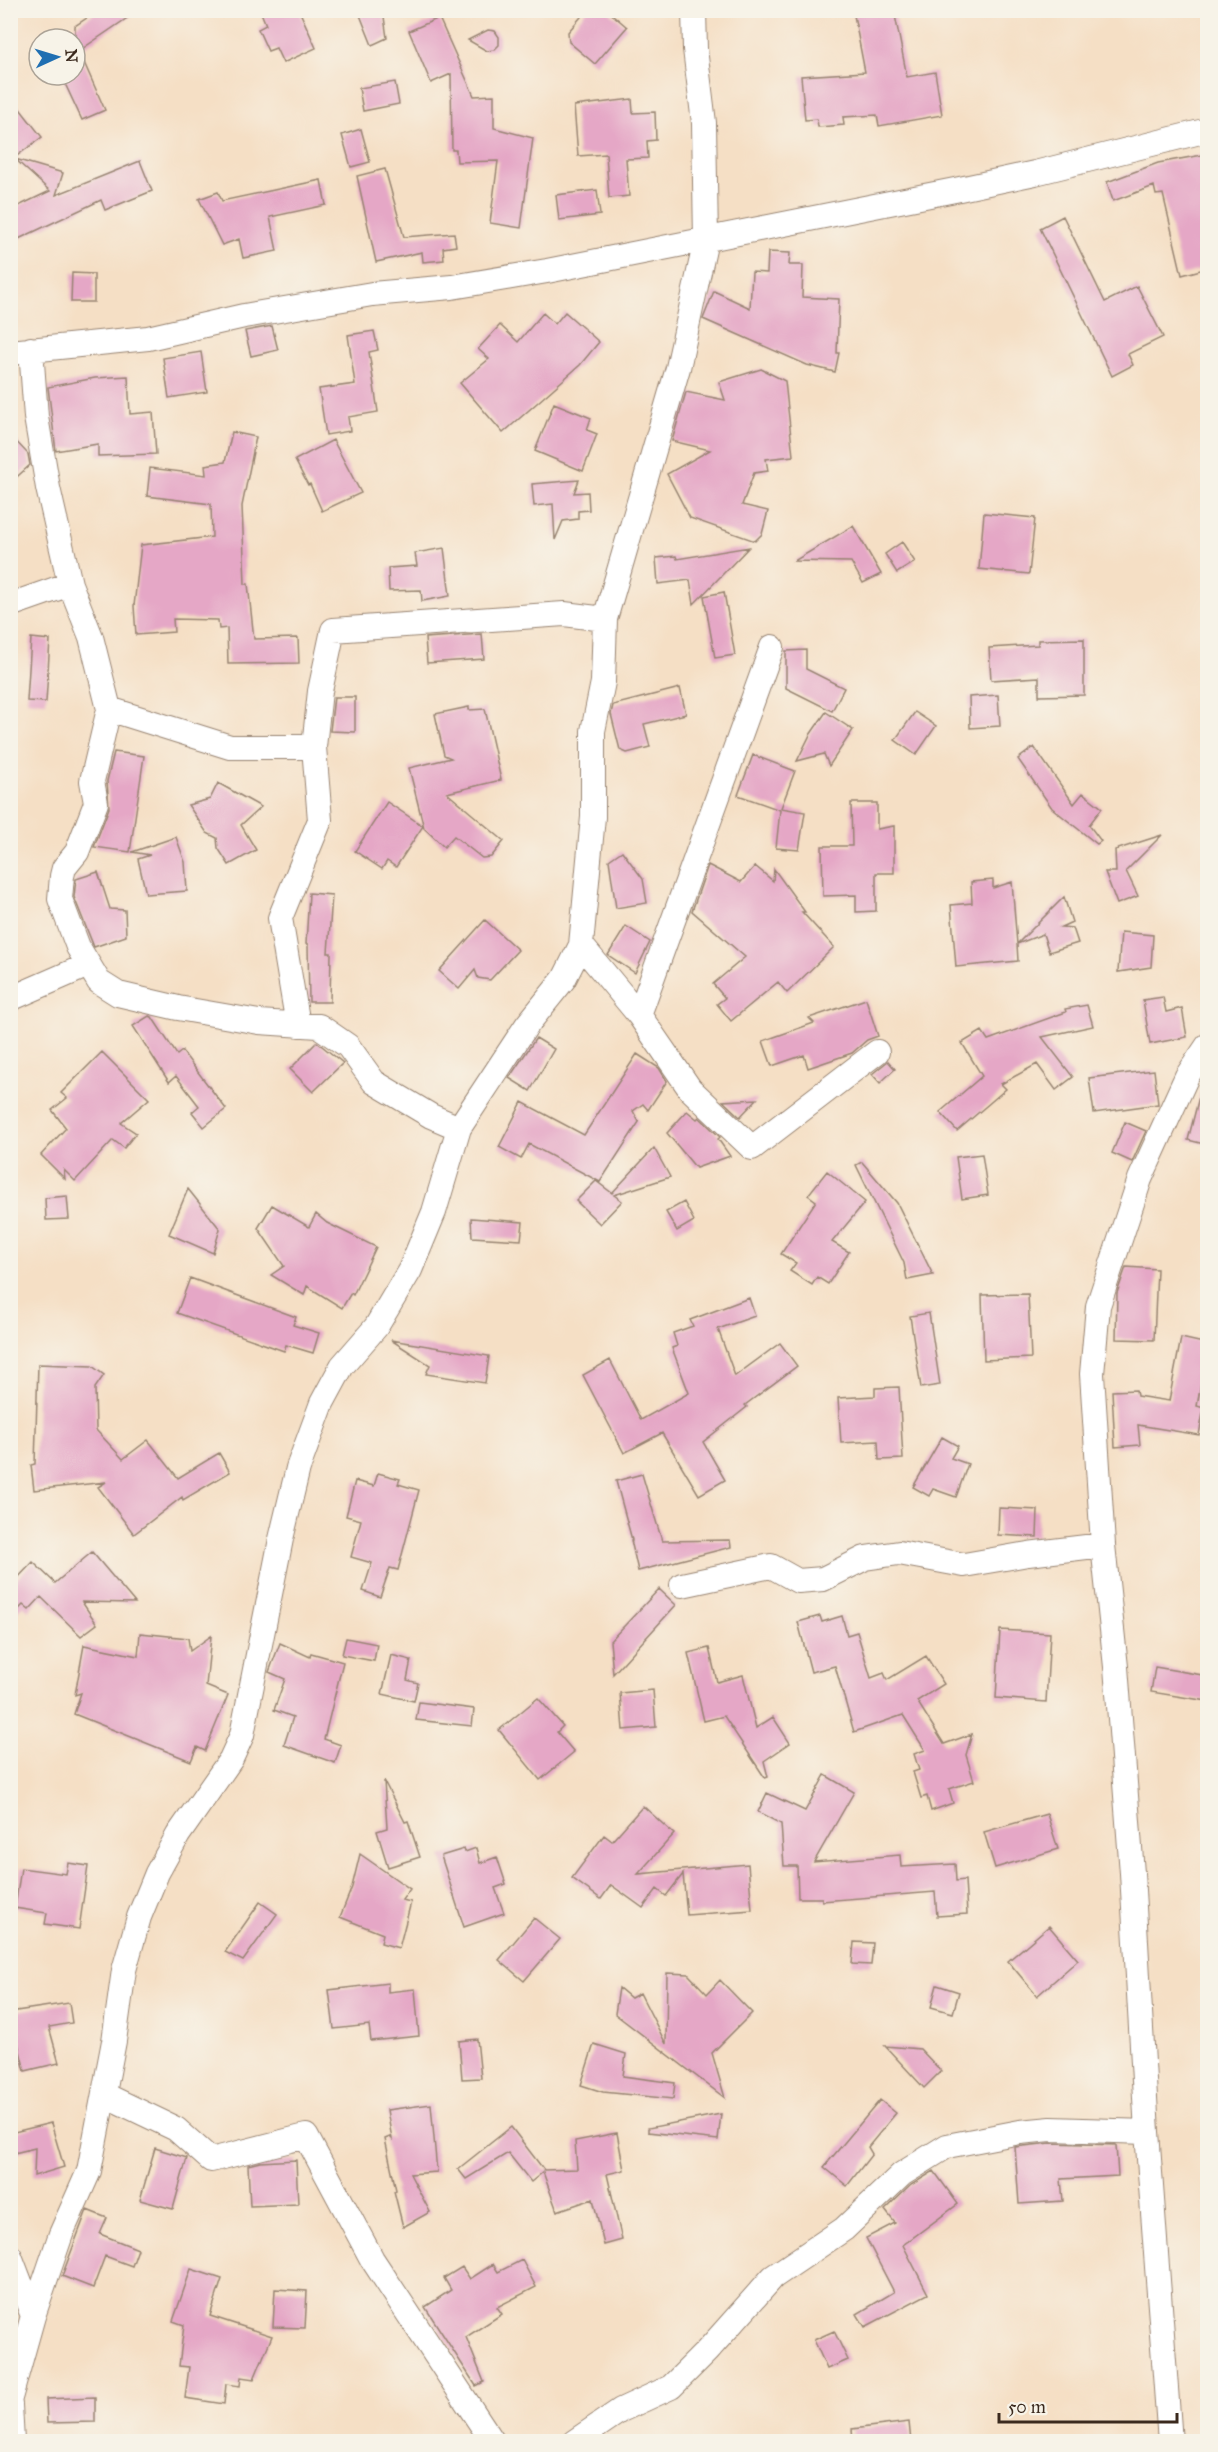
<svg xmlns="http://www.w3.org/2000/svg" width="1218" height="2452" viewBox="0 0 1218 2452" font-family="'IM FELL Great Primer',serif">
  <rect width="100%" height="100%" fill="#f7f3e8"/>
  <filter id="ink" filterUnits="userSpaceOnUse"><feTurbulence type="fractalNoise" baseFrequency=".0167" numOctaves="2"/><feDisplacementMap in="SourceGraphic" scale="12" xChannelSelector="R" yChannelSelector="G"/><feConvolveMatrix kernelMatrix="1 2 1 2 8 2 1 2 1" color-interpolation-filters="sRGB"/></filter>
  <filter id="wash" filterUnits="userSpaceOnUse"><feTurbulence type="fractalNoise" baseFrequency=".008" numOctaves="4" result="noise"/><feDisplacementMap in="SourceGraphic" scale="24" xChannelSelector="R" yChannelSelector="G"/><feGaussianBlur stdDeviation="1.35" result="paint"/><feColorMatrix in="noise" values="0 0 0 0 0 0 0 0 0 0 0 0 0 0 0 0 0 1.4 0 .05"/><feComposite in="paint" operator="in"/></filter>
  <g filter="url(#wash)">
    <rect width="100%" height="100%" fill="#f5dfc5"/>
    <g id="blocks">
      <path fill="#e5a7c6" d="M99,10H139L79,51L105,110L82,120L61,75H75V26Z
        M260,10H299L316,48L283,63L276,48L268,51L258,29L266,25Z
        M358,10H383L387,38L372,45Z
        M587,10H607L627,27L595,64L569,42L568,32Z
        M853,10H894L907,77L935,72L942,115L879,126L877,115L843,117L844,125L818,127L817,119L805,120L801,76L865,72Z
        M439,18L474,96L494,95V128L533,138L521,228L490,223L498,161L457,162L456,150H452L451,74L431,83L409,31Z
        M488,30L495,31L499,37V45L494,50L487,51L468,40Z
        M395,82L399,104L363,111L359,88Z
        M10,96L42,137L10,161Z
        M632,99L633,113L655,112L656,140L647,141L648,158L626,159L629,196L609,198L606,154L578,156L574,106Z
        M361,129L370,162L351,167L342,135Z
        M1208,154V268L1182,275L1163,194L1156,195L1154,186L1113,201L1107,182L1158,163Z
        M15,159L63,173L56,195L140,161L152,191L105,210L101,200L10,243V210L50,191Z
        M385,169L404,237L454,233L456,246L443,248L444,260L423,262L422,252L376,262L357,176Z
        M321,180L326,205L270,217L277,251L243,258L239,239L222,245L199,199L218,192L222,201Z
        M597,190L600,215L559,220L556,195Z
        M1063,216L1105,302L1137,286L1163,337L1128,354L1133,365L1112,376L1040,228Z
        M768,252L790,253L789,265H803L802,297L839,299L837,353H839L835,372L807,365L703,319L714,291L750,308L752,272L767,273Z
        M72,273L94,274V302H71Z
        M565,312L599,342L580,365L503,433L460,383L489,359L478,349L500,325L518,342L543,313L555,324Z
        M272,326L278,350L251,356L245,331Z
        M374,331L378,350L369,352L378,412L348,417L350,431L326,435L319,389L355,384L348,335Z
        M201,352L207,392L169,398L163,358Z
        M761,369L785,381L793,456L766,459L768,471L754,473L742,505L768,511L762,534L755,541L690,518L667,474L710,450L672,441L686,392L725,400L719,382Z
        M128,376L130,414L153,412L156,454L98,456V444L56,451L48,387L95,378Z
        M554,403L591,418L587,430L597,434L583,471L535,451Z
        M232,432L256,437L242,506L245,584H248L254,639L298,638L299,663L228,664L227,628L219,629L218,620L173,619L174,632L136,635L134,606L141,545L212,537L211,504L147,496L150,468L206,475L205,465L225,462Z
        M10,435L28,454L30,465L10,483Z
        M333,440L361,493L322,511L310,484L308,485L295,460Z
        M579,480L574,493L588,492L589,510L578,511V519L563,521L555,540L553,504L534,506L532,484Z
        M984,513L1035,518L1029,574L979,569Z
        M853,526L881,574L863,583L851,562L794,561Z
        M902,542L915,562L897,573L885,554Z
        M749,547L694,604L690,580L658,584L656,558L676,556L677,559Z
        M444,548L450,596L422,601L421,590L389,591L388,568L417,566L415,553Z
        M724,592L735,655L715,658L704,596Z
        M482,634L484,659L427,663L425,638Z
        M31,638L50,640L46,702L27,701Z
        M1084,639V695L1039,696V677L991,680L989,648L1038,645V640Z
        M806,650V669L844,688L832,711L786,688V651Z
        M680,688L686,714L644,724L650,747L627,753L620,750L611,714L613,705Z
        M998,695L1000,726L970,728L969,697Z
        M334,697H355V732L330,731Z
        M469,707V710L485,709L501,780L447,793L504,841L491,857L482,858L454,836L444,847L424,828L409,768L451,758L444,755L435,714Z
        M826,712L853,730L829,766L824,754L797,761L810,735Z
        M915,712L936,726L916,755L895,740Z
        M1034,747L1074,804L1083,793L1102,808L1089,825L1101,841L1097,844L1052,808L1018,759Z
        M114,752L144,756L130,852L94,847L109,808L107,781Z
        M753,755L795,771L781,808L805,812L799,850L776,848L780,810L738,795Z
        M218,783L261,807L241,825L256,850L229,865L218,848L217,838L207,833L188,805L210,799Z
        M387,802L423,826L396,867L387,861L382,869L355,851Z
        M851,803H877V829L894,826V873H876V911L856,912V895L823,896L822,846H852Z
        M1162,835L1126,871L1138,896L1117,904L1105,872H1116L1115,850Z
        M176,837L185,862L187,891L146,894L138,859L150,855L132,852Z
        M622,851L643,879L647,903L616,908L609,860Z
        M708,865L741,882L755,866L773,881L774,869L805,912H802L834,947L787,993L778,982L731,1021L717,1004L725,998L713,984L745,957L692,911Z
        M98,872L110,909L125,910L126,936L94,947L74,897L76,879Z
        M993,880V888L1012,882L1017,944L1064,897L1072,922L1061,927L1073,928L1078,943L1049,952L1043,934L1017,944L1018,961L956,967L951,905L972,903L971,882Z
        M309,893L332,895L328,953H331L330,1002H309L308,944H306Z
        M485,920L518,950L490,980L478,978L475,970L459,989L439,971Z
        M626,926L650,942L635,973L608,955Z
        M1121,932L1153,935L1151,967L1118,972Z
        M1163,997L1166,1012L1182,1008L1187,1037L1150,1044L1143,1000Z
        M866,999L878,1036L867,1040L852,1053L808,1068L804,1055L772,1066L763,1041L814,1023L809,1018Z
        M1087,1005L1093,1026L1042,1037L1073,1077L1056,1090L1037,1064L1001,1084L1006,1089L957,1131L940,1112L982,1076L962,1043L982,1031L988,1040L1066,1012L1065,1009Z
        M149,1016L152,1017L177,1055L182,1051L226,1109L204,1127L192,1112L199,1106L176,1076L169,1082L133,1026Z
        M536,1038L554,1049L530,1091L509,1078Z
        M317,1042L343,1063L313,1092L290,1069Z
        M102,1052L149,1099L121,1123L136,1133L124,1148L113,1140L75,1181L64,1170L65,1179L41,1155L66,1128L52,1110L67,1098L61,1093Z
        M637,1054L659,1068L667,1081L648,1110L643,1104L633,1111L639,1122L600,1182L529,1144L521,1159L499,1147L522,1102L584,1135Z
        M888,1061L895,1069L880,1083L872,1074Z
        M1154,1070L1158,1104L1094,1113L1089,1078Z
        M1201,1089H1208V1145L1188,1140Z
        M757,1099L740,1117L723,1101Z
        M687,1111L697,1119L699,1117L720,1137L718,1139L730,1156L696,1168L667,1133Z
        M1125,1122L1146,1131L1132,1162L1112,1153Z
        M654,1148L670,1177L614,1195L622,1201L600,1224L576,1201L596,1181L612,1193Z
        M982,1154L988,1195L962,1199L956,1157Z
        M862,1162L897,1203L933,1275L907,1280L904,1263L856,1165Z
        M827,1171L865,1202L832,1242L849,1252L828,1284L817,1277L812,1285L790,1271L796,1263L781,1254L816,1201L808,1195Z
        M188,1189L220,1229L213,1253L169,1234Z
        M67,1196L69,1219L46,1220L45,1198Z
        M684,1202L694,1221L677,1231L666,1212Z
        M272,1205L309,1227L316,1214L327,1223L376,1247L353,1295L351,1293L342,1308L307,1286L304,1295L271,1275L284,1266L258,1228Z
        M471,1218L523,1222L521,1240L472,1237Z
        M1126,1267L1157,1269L1154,1340L1116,1339L1117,1293Z
        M190,1278L296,1317L293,1325L319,1333L313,1353L286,1345L284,1351L177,1313Z
        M1028,1294L1031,1358L984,1360L982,1295Z
        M749,1298L755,1316L718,1329L735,1376L780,1343L797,1366L745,1405L747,1407L703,1442L725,1480L699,1495L662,1433L624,1453L583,1375L610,1360L641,1420L689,1393L672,1348L677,1346L673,1333L693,1326L690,1320Z
        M929,1313L940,1385L921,1388L910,1316Z
        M1181,1338L1208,1344L1197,1406L1204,1408L1199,1435L1138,1425L1140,1445L1115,1447L1112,1391L1136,1390L1137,1396L1169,1401Z
        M391,1340L489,1356L485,1383L426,1374L430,1365Z
        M38,1364L92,1366L104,1375L95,1388L96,1430L123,1459L148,1440L178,1478L219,1453L230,1472L183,1500L182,1497L134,1534L98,1487L106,1482L34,1490L31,1465L35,1464Z
        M899,1387L903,1459L879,1460L878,1441L841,1443L838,1398L875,1396V1388Z
        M942,1437L958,1446L951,1458L968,1464L956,1497L933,1489L929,1496L913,1487Z
        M378,1473L400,1479L398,1484L419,1490L398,1570L390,1568L380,1597L363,1591L372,1563L351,1557L361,1520L346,1516L355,1481L374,1486Z
        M642,1474L662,1541L730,1540L731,1547L638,1571L631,1540H632L616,1481Z
        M999,1508L1038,1510L1037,1537L998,1535Z
        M92,1552L135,1603L82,1602L97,1624L81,1636L41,1597L29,1610L23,1605L10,1618V1586L33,1562L55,1583Z
        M659,1589L676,1605L613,1674L610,1641Z
        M820,1616L822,1622L842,1616L847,1635L857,1632L871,1678L884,1673L887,1680L926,1656L944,1684L917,1701L944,1744L972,1734L966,1755L974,1781L949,1789L953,1803L931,1811L927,1796L921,1798L913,1772L919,1770L914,1754L925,1750L903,1715L854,1732L835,1666L811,1672L798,1622Z
        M1000,1630L1050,1633L1046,1702L996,1698Z
        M140,1633L188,1638L190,1651L211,1636L206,1686L228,1695L205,1751L197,1747L191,1761L74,1714L81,1693L75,1695L84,1645L138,1656Z
        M346,1638L377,1644L374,1661L342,1655Z
        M280,1643L310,1657L311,1653L343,1662L324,1739L341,1745L335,1763L284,1745L293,1717L274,1710L285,1679L269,1672Z
        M709,1648L717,1682L743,1675L756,1728L773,1717L790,1743L764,1761L768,1777L765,1778L724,1716L704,1721L688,1653Z
        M391,1655L411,1660L407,1680L418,1683L414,1701L382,1694Z
        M1155,1667L1208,1676V1701L1151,1692Z
        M653,1690L656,1727L623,1730L620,1693Z
        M538,1698L563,1726L557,1732L574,1752L540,1780L499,1730Z
        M419,1702L474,1709L472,1726L416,1720Z
        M825,1775L854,1792L814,1862L900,1855L901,1867L955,1864L956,1881L965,1880L967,1914L937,1916L935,1892L822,1901V1898H798L797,1866H784L781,1824L758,1812L767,1793L805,1811Z
        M384,1781L405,1822L408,1821L420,1857L388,1867L377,1831L387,1828Z
        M643,1806L674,1834L638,1874L748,1864L752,1910L687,1915L683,1874L666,1896L657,1889L643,1908L611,1885L601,1899L572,1878L604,1835L612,1841Z
        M1047,1814L1058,1849L995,1868L984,1832Z
        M476,1848L480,1863L497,1857L506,1884L495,1888L504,1913L464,1927L441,1856L464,1849L465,1852Z
        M360,1854L410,1889L402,1900L411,1902L399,1948L381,1943L383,1934L340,1917L352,1887Z
        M68,1863L88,1866L79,1929L45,1924L47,1913L15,1908L21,1868L66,1874Z
        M260,1902L277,1914L243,1961L225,1952Z
        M534,1918L560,1939L524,1981L499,1960Z
        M1049,1926L1078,1960L1037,1996L1008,1961Z
        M854,1942L873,1943L871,1965L852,1964Z
        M667,1973L688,1974L707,1994L720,1980L752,2013L712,2053L725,2098L615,2014L619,1988L631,1998L640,1993L666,2044Z
        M388,1983V1992L415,1989L419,2036L371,2041L369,2025L334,2029L329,1990Z
        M937,1985L959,1992L953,2013L931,2007Z
        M69,2003L72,2023L49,2027L59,2063L25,2071L15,2031L10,2032V2012Z
        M477,2039L481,2078L462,2079L459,2041Z
        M594,2044L626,2054L623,2076L675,2083L673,2099L603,2092L581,2085Z
        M885,2046L920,2049L941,2071L924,2088Z
        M880,2100L896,2113L868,2147L872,2154L847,2186L824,2167Z
        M431,2104L437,2172L410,2174L430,2212L403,2227L394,2191L396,2190L385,2139L390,2137L392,2139L387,2110Z
        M721,2114L718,2140L648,2132V2128Z
        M51,2123L64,2167L34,2176L35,2148L10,2154V2133Z
        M511,2127L544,2170L577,2169L575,2141L617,2133L624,2170L607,2174L622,2240L604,2245L593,2199L557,2211L543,2172L531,2182L508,2153L466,2179L458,2169Z
        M1051,2143L1116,2145L1118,2176L1061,2179L1063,2201L1019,2204L1015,2147Z
        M155,2148L187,2158L173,2209L140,2200Z
        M296,2160L298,2204L250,2206L248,2165L260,2162Z
        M934,2171L958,2204L903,2245L928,2294L865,2327L857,2314L894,2292L866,2238L895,2223L885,2210L911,2185Z
        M87,2210L107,2218L100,2234L138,2249L132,2266L105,2256L93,2288L62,2276Z
        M522,2260L536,2287L497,2307L502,2314L466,2337L484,2382L476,2386L425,2307L451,2290L444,2278L462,2267L470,2279L493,2264L498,2272Z
        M191,2269L222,2279L210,2316L272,2336L254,2379L241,2377L240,2386L226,2384L224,2404L185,2398L189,2367L179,2366L184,2325L173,2321Z
        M275,2289L307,2291L305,2328L273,2327Z
        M834,2331L848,2360L827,2369L814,2340Z
        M95,2397V2422L47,2423L46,2399Z
        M909,2422L911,2442H853L852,2429Z"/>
    </g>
  </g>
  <g filter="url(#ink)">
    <use href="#blocks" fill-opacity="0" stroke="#988472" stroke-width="1.5"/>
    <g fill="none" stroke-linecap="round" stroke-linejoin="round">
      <g stroke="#988472" stroke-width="26">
        <path id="minor" d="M31,349L36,417L48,488L70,584L91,637L109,709L92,781L96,803L77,852L64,868L62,876L60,899L78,947L99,982L118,994L178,1008L259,1022L319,1026L348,1046L374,1082L431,1116L459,1128
          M10,352L148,338L244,316L372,294L452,287L547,271L955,190L1035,173L1208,130
          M10,605L70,584
          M109,709L230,747H314L320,691L333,630L564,614L605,619
          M581,945L639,1015L690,1089L752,1148L877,1052
          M10,999L88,965
          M639,1015L772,647
          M298,1025L280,918L320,820L314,747
          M682,1585L771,1566L798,1581L823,1579L865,1558L899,1553L964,1565L1028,1554L1103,1545
          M105,2095L176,2129L211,2160L306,2136L372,2259L493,2442
          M10,2256L33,2316
          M10,2398L33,2316L61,2234L89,2171L114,2041L124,1970L139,1917L157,1873L178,1835L231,1759L242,1735L281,1539L298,1468L322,1403L342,1366L376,1327L410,1270L434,1212L459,1128L527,1025L564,979L581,945L593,817V731L603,682L605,619L678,368L706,240L704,123L695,49L694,10
          M10,2405L12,2442
          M574,2442L621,2410L671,2387L707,2351L773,2277L844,2229L902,2174L947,2146L1020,2132L1051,2129L1147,2132
          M1170,2442L1147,2132L1132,1873L1116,1667L1103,1545L1092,1374L1098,1306L1140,1179L1187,1076L1208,1045"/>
      </g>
      <use href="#minor" stroke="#fff" stroke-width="24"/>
    </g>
  </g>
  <rect width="1218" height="2452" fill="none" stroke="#f7f3e8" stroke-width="36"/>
  <g transform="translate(57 57) rotate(86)"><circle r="28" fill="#f7f3e8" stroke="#aca397" stroke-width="1.5"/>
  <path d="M0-4.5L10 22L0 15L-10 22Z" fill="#1f6fb2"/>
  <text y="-9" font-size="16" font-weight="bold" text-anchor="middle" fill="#3b2a1e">N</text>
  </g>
  <path d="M999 2413v9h178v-9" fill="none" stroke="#3b2a1e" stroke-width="3"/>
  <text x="1008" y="2413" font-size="18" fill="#3b2a1e" stroke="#f7f3e8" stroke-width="4.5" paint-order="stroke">50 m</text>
</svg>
